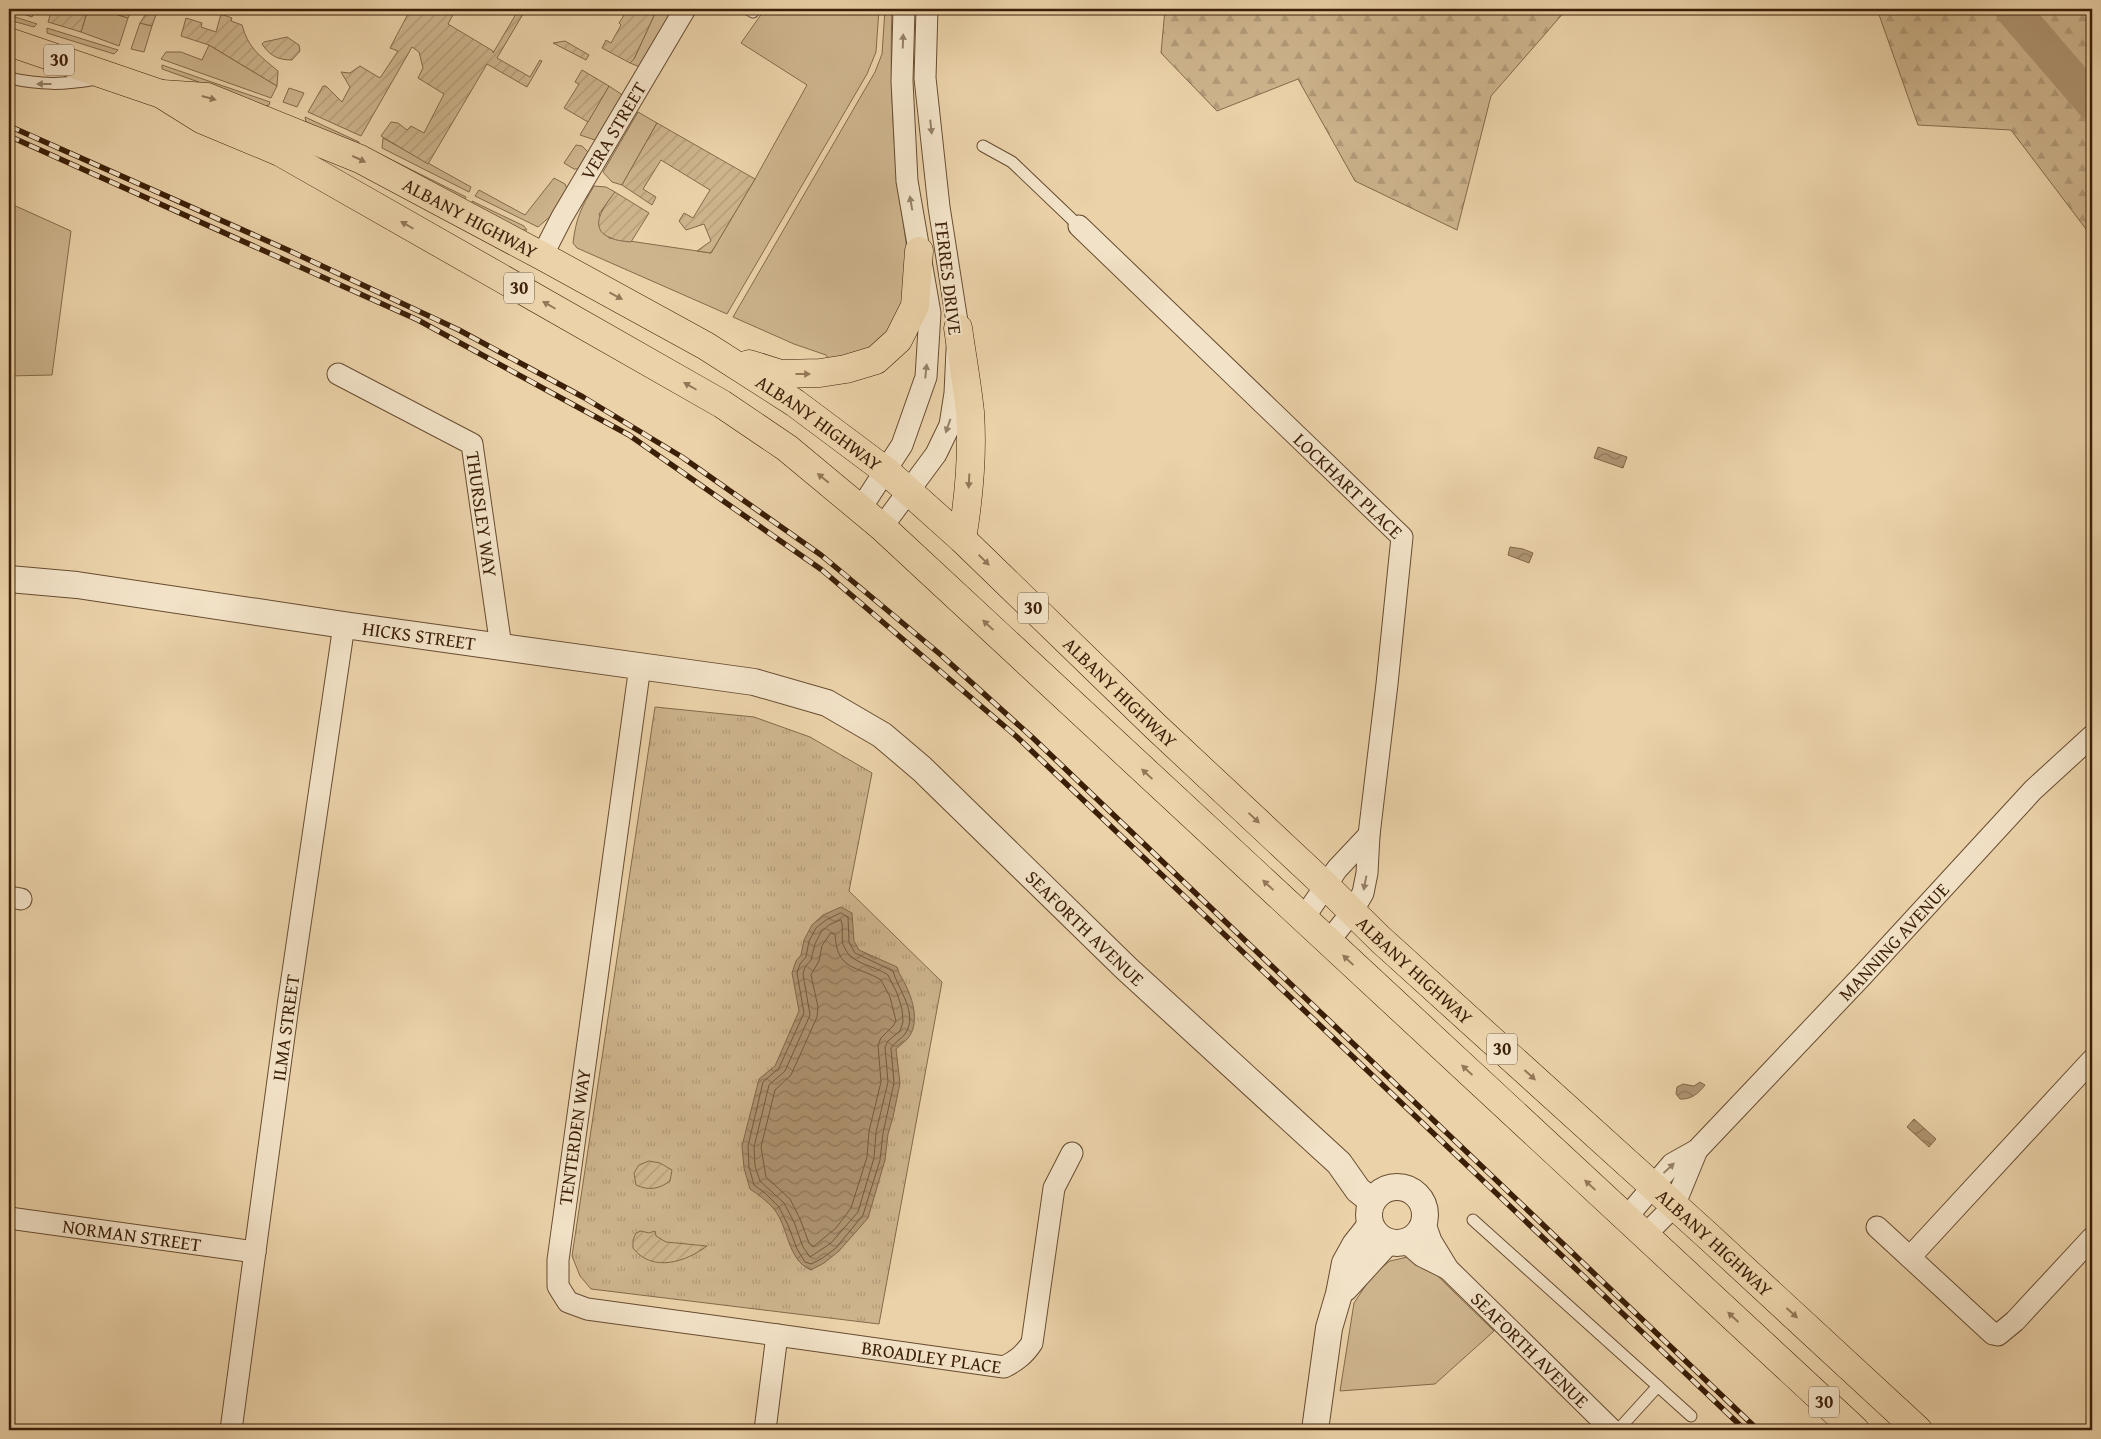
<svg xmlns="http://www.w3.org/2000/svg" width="2101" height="1439" viewBox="0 0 2101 1439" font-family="'Gentium Book Plus',serif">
  <defs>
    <pattern id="forest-firs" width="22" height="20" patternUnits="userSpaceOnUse" patternTransform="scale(1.25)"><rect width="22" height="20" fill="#cdb48d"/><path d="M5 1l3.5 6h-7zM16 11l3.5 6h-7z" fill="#b19a78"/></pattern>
    <pattern id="park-tufts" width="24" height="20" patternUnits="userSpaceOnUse" patternTransform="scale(1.25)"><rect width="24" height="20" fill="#cdb48d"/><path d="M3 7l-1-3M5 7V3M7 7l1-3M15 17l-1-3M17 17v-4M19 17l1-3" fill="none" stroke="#b19a78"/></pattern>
    <pattern id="garden-furrows" width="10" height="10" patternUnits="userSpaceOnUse" patternTransform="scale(1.25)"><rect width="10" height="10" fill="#cdb48d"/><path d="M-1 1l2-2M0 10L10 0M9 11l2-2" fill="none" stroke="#b19a78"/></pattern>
    <pattern id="water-waves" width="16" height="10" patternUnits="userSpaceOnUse" patternTransform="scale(1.25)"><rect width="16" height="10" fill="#af9572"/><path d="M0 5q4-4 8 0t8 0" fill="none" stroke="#90795c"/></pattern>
  </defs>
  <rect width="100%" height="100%" fill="#ebd2a9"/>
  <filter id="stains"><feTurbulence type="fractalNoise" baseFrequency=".004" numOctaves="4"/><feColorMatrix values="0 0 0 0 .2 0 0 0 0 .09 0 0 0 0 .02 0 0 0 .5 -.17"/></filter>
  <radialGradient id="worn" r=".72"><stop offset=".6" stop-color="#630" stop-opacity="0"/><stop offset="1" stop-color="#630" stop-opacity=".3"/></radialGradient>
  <path fill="#cdb48d" stroke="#846a4a" d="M9,9H35L32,17Z
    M88,9H99L128,18L119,46L81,32Z
    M657,9H674L640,67L630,63L634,59Z
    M765,9H879L876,52L867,74L727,314L577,248L573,243C576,218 581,208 594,186L606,187L615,192L599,214L609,238L711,253L755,179L807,85L741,43Z
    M885,9H892C890,65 892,121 897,177C900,215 914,262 905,299C902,313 888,333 881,347L831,362L826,355L794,344L733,317L875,72L882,54Z
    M9,15L37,24L34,27L9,20Z
    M140,23L152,26L144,52L131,49Z
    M47,28L118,50L114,54L47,33Z
    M209,45L277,86L271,98L161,59L166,52H181L202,60Z
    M162,65L270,102L269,105L266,106L162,69Z
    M609,86L624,96L598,141L580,135Z
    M289,88L304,93L297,107L283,102Z
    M638,112L657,123L622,185L612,182L603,172Z
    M305,117L359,142V144L355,145L306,122Z
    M383,138L471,187L469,192L382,148Z
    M576,145L582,146L590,154L582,169H574L564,163Z
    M372,150L466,197L464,201L372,152Z
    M554,178L565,184L568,191L552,215L538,227L475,196L479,190L525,215Z
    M472,201L524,226L527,230H519L472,205Z
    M9,203L71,231L52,375L9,376Z
    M1416,1255L1494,1331L1435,1384L1340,1391L1354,1303L1374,1273L1390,1261Z"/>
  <path fill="url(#forest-firs)" stroke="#846a4a" d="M1165,9H1574L1566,10L1491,96L1457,230L1355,181L1298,79L1217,111L1161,53Z
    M1877,9H2092V237L2011,130L1918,125Z"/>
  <path fill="url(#park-tufts)" stroke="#846a4a" d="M655,707L754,717L810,737L872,773L849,891L942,982L879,1324L591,1289L580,1276L572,1256Z"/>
  <path fill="url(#garden-furrows)" stroke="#846a4a" d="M52,9H88L81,32L48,22Z
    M99,9H132L128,18Z
    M149,9H158L152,26L140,23Z
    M408,9H456L448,24L493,51V53L519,9H526L497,58L530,77L540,60L542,61L527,87L487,64L428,164L381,136L391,122L398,123L407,130L411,126L424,133L444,94L418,78L423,68L419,52L412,47L361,136L308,112L323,86H326L342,102L350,87L341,72L350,73L360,66L380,78L398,51L390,48L408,14L406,13Z
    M621,9H657L634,59L630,63L602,48L606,40L611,43L621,25L619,23L626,12Z
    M221,14L232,18L231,21L242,25C248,48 260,56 278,71L277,86L209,45L181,36L186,18L202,23L201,27L216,32Z
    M287,37L299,45L300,51L292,60C278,60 270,56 262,44L264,42Z
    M565,41L589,55L586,60L553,43Z
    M582,70L609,86L588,122L564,108L579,84L575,82Z
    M657,123L755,179L711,253L697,251L711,241L704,224L686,230L679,221L684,213L693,218L710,190L661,160L643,189L656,197L652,205L622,185Z
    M615,192L649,213L631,242C624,241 617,241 611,238C586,229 605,205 615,192Z
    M649,1161L660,1163L672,1170L670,1181C659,1189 649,1191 636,1185L634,1173L639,1165Z
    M641,1231L649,1233L655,1231L656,1236L666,1242L707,1246C686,1262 652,1273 633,1248V1240L636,1233Z"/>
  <path fill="url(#water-waves)" stroke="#816647" d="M1598,447L1627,457L1623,468L1594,458Z
    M1510,547L1523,549L1533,553L1529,563L1508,555Z
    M841,907L852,913L854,941L859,950L897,967C899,975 904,980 907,988C914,1003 919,1025 908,1038C905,1042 900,1045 896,1049L900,1083L893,1117L888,1134L885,1160L868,1218L839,1251L824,1263L811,1270C787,1260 789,1228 774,1209C767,1201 759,1195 750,1189L744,1168L742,1146L759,1079L775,1066L799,1011L792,973L796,961L801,955L804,940L812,925L823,915Z
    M1700,1082L1705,1085C1699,1093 1691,1100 1680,1099L1676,1094L1677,1087L1683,1084L1694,1086Z
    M1914,1119L1936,1139L1929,1147L1907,1127Z"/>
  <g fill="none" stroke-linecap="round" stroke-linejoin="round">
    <path stroke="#755a3c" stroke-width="1" d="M841,913L848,917L849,942L855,953L893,971C898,990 919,1013 905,1034C901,1039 895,1042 891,1048L894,1083L883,1133L880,1160L863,1215L836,1248L821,1259L811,1264L805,1262L797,1249L788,1225L779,1207L765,1193L754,1185L749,1167L748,1146L763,1082L779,1068L804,1013L797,973L800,964L806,957L809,941L816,928L826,920Z
      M841,920C844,928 841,936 843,944C850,965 872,964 888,975L897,993L902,1009L903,1022L900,1031L888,1041L885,1047L888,1082L876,1132L874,1158L858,1212L831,1243L810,1257L803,1247L794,1222L784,1203L760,1181L755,1166L754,1147L769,1085L785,1071L810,1015L803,974L805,967L811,960L815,944L821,932L829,925Z
      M831,933L835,934C837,972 857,965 881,980L890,997L896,1021L893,1026L881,1038L878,1045L881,1082L869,1131L867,1157L851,1208L836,1228L813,1247L809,1243L800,1219L790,1199L766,1177L761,1147L775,1090L791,1075L817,1017L818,1007L811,975L819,961L822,946Z"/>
    <path stroke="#af9572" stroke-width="35" d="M2012,9L2092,102"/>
    <g stroke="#674c30" stroke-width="13">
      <path id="service" d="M748,9L753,12
        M9,78C41,85 63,85 96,79
        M983,146L1012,162L1079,226
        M1473,1220L1691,1416
        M1618,1430L1658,1386"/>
    </g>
    <g stroke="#674c30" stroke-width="23">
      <g id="minor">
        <path id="s1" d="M1079,226L1402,537L1387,684L1369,835L1367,873L1363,893L1352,912L1328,942"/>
        <path id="s2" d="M542,256L562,217L685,9"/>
        <path id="s3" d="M338,374L472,444L501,647"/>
        <path d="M861,508L902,445L926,377L930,313L907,181L902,81L904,9"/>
        <path d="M882,527L936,454L950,425L955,393L958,328L939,207L925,78L927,9"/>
        <path d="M640,666L558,1260V1286L561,1291L568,1302L587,1309L777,1335L765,1430"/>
        <path d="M9,897L21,899"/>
        <path d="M1303,919L1337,869L1369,835"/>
        <path id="s4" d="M9,1218L255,1252"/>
        <path id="s5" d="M1626,1218L1672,1164L1697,1150L1861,977L2033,790L2092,736"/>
        <path id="s6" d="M1424,1221L1431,1241L1448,1269L1612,1430"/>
        <path d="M1877,1227L1993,1334L1998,1335L2015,1321L2092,1238"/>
        <path d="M1645,1235L1674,1206L1697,1150"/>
        <path d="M1406,1242L1422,1256L1448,1269"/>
        <path d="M1910,1257L2092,1060"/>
        <path id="s7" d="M777,1335L1004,1367C1016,1361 1024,1355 1032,1343L1054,1188L1072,1153"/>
        <path id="s8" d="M231,1430L288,1006L344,625"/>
      </g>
    </g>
    <g stroke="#674c30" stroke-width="28">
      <g id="tertiary">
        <path id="s9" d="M9,579L77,585L344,625L754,682L827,703L882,735L922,769L1126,968L1339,1163L1358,1190L1372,1201"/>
        <circle cx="1397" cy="1215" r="28"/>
        <path d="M1345,1288L1387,1242"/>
        <path d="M1315,1430L1329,1328L1339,1294L1345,1263L1355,1245L1370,1226"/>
      </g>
    </g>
    <g stroke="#3b1f07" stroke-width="29">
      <g id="trunk">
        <path d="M9,42L161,94L201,119L280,152L722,404L787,448L882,527L1855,1430"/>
        <path id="s10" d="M162,94L207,97L360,159L542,256L706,346L795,403L886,471L962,539L1155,726L1326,886L1380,939L1708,1236L1918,1430"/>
        <path d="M958,328C962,356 967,384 970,412C973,455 969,497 962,539"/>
        <path d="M749,364L781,374L820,373L846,369L876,360L898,340L915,306L919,251"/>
      </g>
    </g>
    <use href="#service" stroke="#f2e2c7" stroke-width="11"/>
    <use href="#minor" stroke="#f2e2c7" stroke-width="21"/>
    <use href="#tertiary" stroke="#f2e2c7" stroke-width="26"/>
    <use href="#trunk" stroke="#ebd2a9" stroke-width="28"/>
    <g stroke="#3b1f07" stroke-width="5.5">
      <path id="rail" d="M9,126L290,251L459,330L583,397L682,457L821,555L941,655L1033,738L1758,1430
        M9,136L418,320L629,435L822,570L1017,737L1745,1430"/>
    </g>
    <use href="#rail" stroke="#f2e2c7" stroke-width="4" stroke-dasharray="11" stroke-linecap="butt"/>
  </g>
  <defs><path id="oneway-solid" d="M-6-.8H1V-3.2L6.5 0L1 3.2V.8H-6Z" transform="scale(1.25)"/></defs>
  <g fill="#968067">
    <use href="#oneway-solid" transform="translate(903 41) rotate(-88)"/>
    <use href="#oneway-solid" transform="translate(44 84) rotate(180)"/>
    <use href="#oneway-solid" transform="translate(931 127) rotate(84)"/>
    <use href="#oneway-solid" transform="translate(911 203) rotate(-100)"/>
    <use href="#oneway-solid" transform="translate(926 371) rotate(-84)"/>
    <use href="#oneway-solid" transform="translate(948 426) rotate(109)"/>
    <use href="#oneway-solid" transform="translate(1365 883) rotate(101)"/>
    <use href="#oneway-solid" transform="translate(1669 1168) rotate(-43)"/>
  </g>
  <g fill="#937858">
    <use href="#oneway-solid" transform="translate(209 98) rotate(15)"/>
    <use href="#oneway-solid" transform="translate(359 159) rotate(25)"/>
    <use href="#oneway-solid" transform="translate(407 225) rotate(-150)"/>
    <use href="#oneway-solid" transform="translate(616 296) rotate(28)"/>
    <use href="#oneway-solid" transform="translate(549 305) rotate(-150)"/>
    <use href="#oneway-solid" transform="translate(803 374)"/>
    <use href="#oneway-solid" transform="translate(690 386) rotate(-150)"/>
    <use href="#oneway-solid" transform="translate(823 478) rotate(-141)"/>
    <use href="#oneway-solid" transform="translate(969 481) rotate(93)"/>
    <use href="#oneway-solid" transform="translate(984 560) rotate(44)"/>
    <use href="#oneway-solid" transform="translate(988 625) rotate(-137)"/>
    <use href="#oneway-solid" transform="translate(1147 774) rotate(-137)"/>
    <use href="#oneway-solid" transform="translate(1254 818) rotate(43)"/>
    <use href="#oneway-solid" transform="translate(1268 885) rotate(-137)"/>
    <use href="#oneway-solid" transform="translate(1348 960) rotate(-137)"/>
    <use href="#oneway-solid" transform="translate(1467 1070) rotate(-137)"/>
    <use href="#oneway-solid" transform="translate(1530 1075) rotate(42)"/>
    <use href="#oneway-solid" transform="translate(1590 1185) rotate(-137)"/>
    <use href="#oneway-solid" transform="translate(1792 1313) rotate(42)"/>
    <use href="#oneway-solid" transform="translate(1733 1317) rotate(-137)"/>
  </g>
  <g text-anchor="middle" stroke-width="4" stroke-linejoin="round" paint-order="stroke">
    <g fill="#f2e2c7" stroke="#725a41" stroke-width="1">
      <rect x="44" y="44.5" width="30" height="31" rx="4"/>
      <rect x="504" y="272.5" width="30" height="31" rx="4"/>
      <rect x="1018" y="592.5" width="30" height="31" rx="4"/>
      <rect x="1487" y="1033.5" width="30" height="31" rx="4"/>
      <rect x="1809" y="1386.5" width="30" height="31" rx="4"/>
    </g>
    <g font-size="18" font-weight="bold" fill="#3b1f07">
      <text x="59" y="66">30</text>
      <text x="519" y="294">30</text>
      <text x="1033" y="614">30</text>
      <text x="1502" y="1055">30</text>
      <text x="1824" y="1408">30</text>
    </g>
    <g font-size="19" fill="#3b1f07" stroke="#f2e2c7">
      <text dy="7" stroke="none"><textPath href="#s2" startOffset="144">VERA STREET</textPath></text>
      <text dy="7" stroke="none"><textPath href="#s10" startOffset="335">ALBANY HIGHWAY</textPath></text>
      <text transform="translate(949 278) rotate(83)" y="7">FERRES DRIVE</text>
      <text dy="7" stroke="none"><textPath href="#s10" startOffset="740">ALBANY HIGHWAY</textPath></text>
      <text dy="7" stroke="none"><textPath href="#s1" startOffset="374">LOCKHART PLACE</textPath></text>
      <text dy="7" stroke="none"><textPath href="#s3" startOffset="222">THURSLEY WAY</textPath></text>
      <text dy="7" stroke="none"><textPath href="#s9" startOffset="414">HICKS STREET</textPath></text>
      <text dy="7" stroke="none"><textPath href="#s10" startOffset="1145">ALBANY HIGHWAY</textPath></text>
      <text dy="7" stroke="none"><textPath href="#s9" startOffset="1172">SEAFORTH AVENUE</textPath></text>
      <text dy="7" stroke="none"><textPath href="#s5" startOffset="386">MANNING AVENUE</textPath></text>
      <text dy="7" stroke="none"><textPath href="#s10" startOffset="1550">ALBANY HIGHWAY</textPath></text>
      <text dy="7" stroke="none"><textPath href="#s8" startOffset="406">ILMA STREET</textPath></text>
      <text transform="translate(574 1137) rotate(-82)" y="7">TENTERDEN WAY</text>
      <text dy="7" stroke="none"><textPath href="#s4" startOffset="124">NORMAN STREET</textPath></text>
      <text dy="7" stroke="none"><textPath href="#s10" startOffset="1955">ALBANY HIGHWAY</textPath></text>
      <text dy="7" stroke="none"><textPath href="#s6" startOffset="169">SEAFORTH AVENUE</textPath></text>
      <text dy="7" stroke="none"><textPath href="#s7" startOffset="156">BROADLEY PLACE</textPath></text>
    </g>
  </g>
  <rect width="2101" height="1439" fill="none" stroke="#ebd2a9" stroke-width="30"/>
  <rect x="10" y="10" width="2081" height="1419" fill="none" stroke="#3b1f07" stroke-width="2.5"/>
  <rect x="15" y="15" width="2071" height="1409" fill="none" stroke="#3b1f07"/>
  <rect width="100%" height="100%" filter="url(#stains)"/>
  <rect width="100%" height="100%" fill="url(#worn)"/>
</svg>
